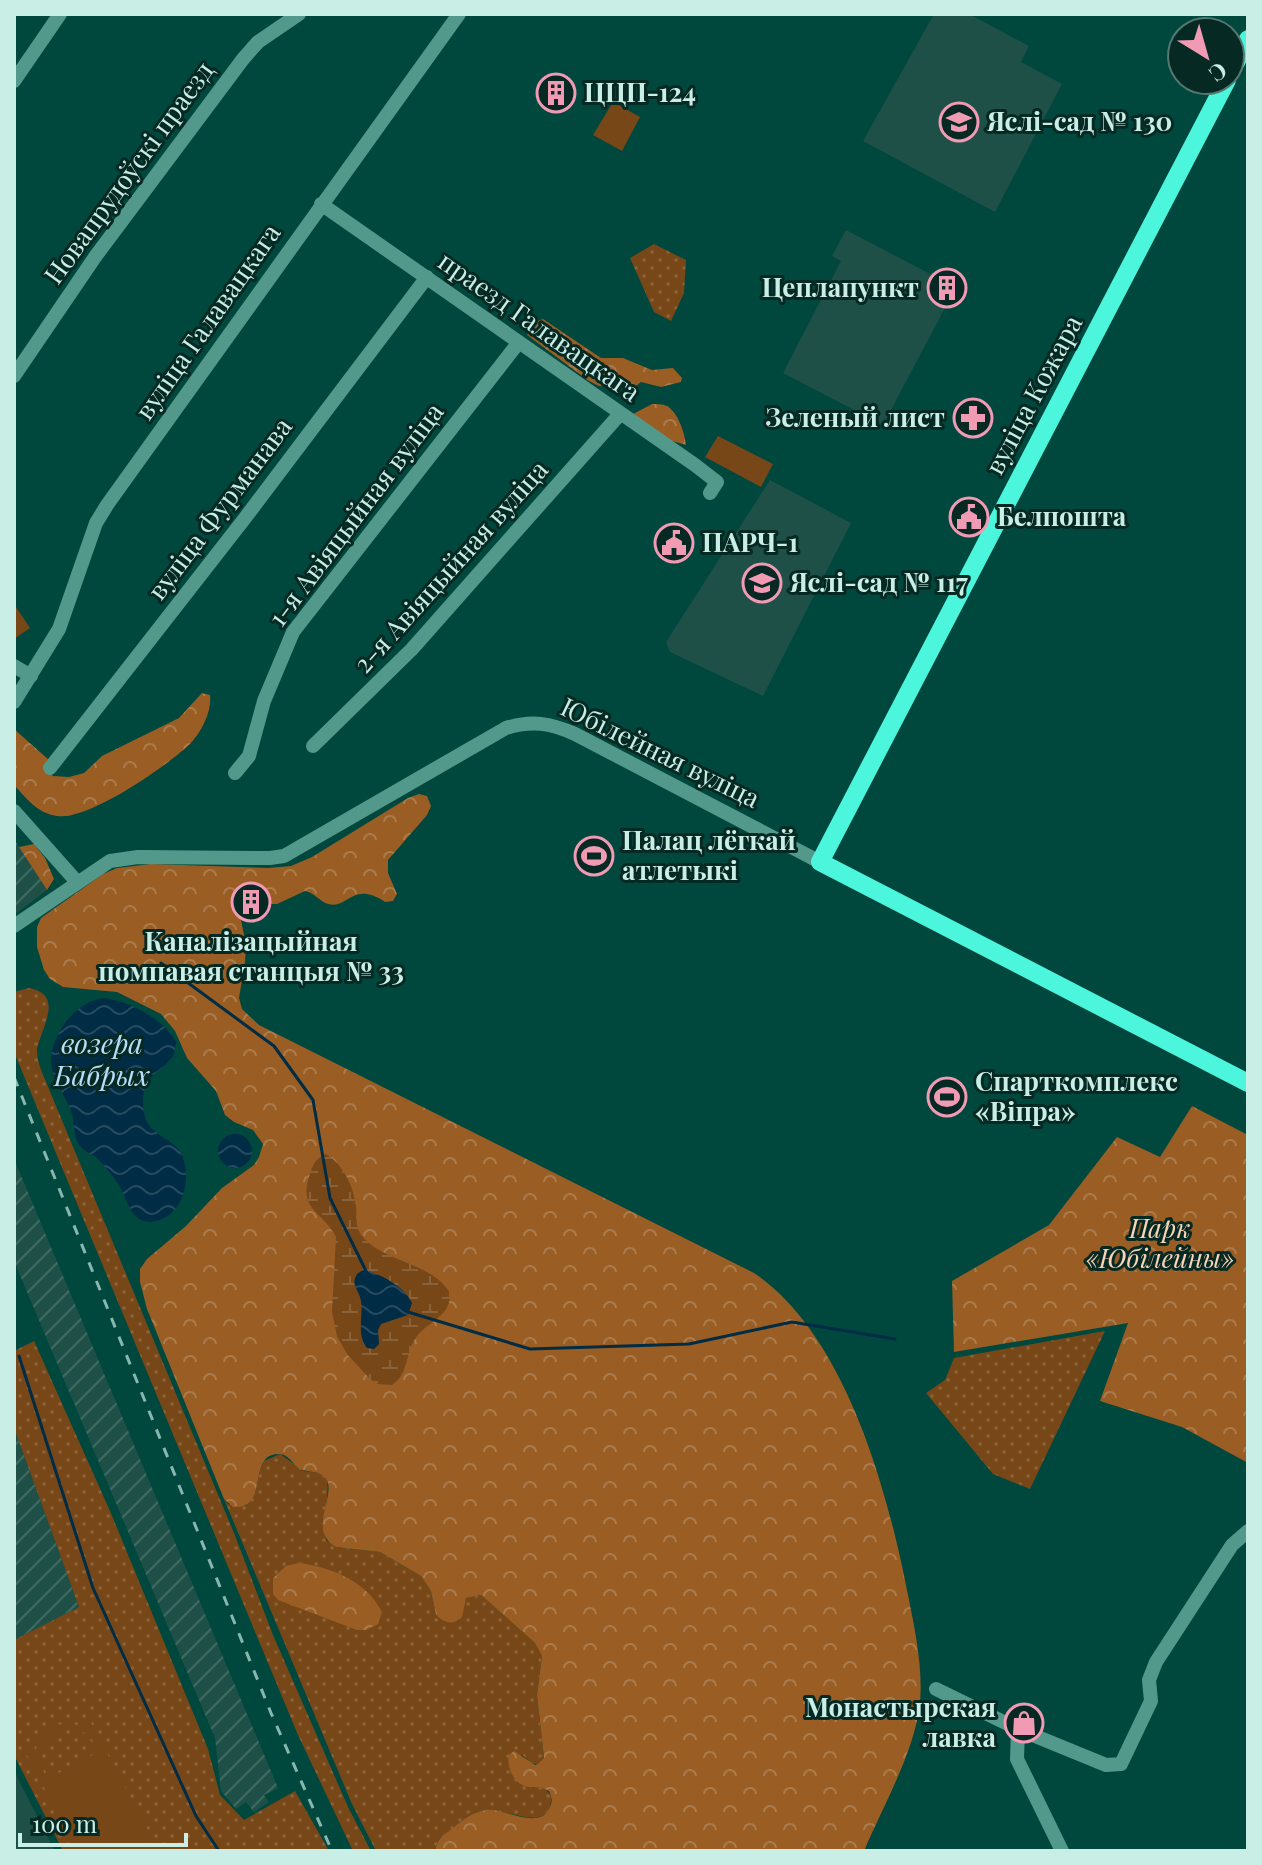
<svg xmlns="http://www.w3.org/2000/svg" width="1262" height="1865" viewBox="0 0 1262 1865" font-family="'Playfair Display',serif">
  <defs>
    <pattern id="industrial-furrows" width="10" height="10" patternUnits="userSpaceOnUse" patternTransform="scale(2)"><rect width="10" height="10" fill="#1f5048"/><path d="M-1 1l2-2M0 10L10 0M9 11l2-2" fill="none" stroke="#3e6a62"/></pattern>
    <pattern id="grass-dots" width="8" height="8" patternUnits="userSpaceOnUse" patternTransform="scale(2)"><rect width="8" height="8" fill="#784718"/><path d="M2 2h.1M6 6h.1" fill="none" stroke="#8a623a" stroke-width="1.8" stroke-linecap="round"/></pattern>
    <pattern id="forest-crowns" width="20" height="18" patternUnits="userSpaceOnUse" patternTransform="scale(2)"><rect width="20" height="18" fill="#9a5d23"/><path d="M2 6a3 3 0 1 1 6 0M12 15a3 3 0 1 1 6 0" fill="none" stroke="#ab7c4e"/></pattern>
    <pattern id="wetland-marsh" width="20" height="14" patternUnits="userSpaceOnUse" patternTransform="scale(2)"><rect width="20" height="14" fill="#784718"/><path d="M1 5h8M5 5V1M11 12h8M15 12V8" fill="none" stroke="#8a623a"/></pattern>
    <pattern id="water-waves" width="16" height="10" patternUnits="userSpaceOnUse" patternTransform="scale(2)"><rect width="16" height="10" fill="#002c45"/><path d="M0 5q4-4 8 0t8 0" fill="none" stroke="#244b60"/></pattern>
  </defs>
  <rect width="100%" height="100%" fill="#00473d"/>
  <path fill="#1f5048" d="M934,14H969L1029,46L1021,62L1062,84L995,212L863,141Z
    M846,230L932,275L925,292L947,304L883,425L783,373L841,261L832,256Z
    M770,480L851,523L763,696L670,652L666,642Z
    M14,1771L55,1851H14Z"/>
  <path fill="url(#industrial-furrows)" d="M14,839L47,890L14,915Z
    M14,1159L278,1788L264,1795L269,1802L254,1812L246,1802L236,1809L221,1791L215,1738L14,1261Z
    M14,1428L79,1607L14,1640Z"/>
  <path fill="url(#grass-dots)" d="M654,244L686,260L684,293L671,321L654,312L630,258Z
    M29,988C66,995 40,1029 37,1050C37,1057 39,1064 41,1070L234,1533L273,1635L348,1807L371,1851H353L298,1735L14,1052V992Z
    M1105,1331L1030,1489L993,1474L926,1393L945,1380L954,1358Z
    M34,1341L110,1511L208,1749L220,1795L244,1820L295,1791L329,1851H63L14,1755V1640L79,1607L14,1428V1351Z
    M280,1454L304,1471L320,1473L327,1479C330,1501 321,1518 326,1540L336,1547L380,1552L421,1576L431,1591L436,1615L447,1622L458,1621L466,1598L481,1595L535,1643L542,1656L537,1695L544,1758L538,1765L530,1762L521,1754L532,1788H545L551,1796C553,1836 507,1808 486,1810C472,1812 464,1819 454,1828C444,1835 437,1838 435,1851H376L352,1804L224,1499L228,1504L245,1506C261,1494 255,1477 264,1461Z"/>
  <path fill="url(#forest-crowns)" d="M543,319L601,358H623L652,370L673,368L682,378L681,382L661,387L641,382L632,389L599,386L589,381L527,335L532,323Z
    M652,404C657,404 662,404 667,406C678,412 685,434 686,445L669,440L633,414Z
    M202,693L210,695C212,711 202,731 190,744C167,766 88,821 57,816C37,813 28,800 14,785V729L49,760L45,767L53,776L69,777L84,773L102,756L179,718Z
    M419,794L427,796L431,806L427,815L388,860V873L397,894L393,901L385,902C352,880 348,910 328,904C319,901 315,893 305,891L277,904H271L255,893L244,897L239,910L246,945L245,962L239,998L242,1009L259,1025L754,1273C846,1335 888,1492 908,1595C915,1630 923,1667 920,1703C915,1751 883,1806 864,1851H435C437,1838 444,1835 453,1828C464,1819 472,1812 486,1810C504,1808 539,1830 549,1809C553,1802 552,1798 549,1791C541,1786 537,1789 529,1787C514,1785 506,1767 509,1755L514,1751L535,1765L538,1764L544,1758L537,1695L542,1656L535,1643L481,1595L466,1598L462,1617C453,1626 445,1623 436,1615L431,1591L421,1576L380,1552L336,1547C304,1530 343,1488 322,1475C315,1470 306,1473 299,1468C292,1464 289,1454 279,1454C246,1453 271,1510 233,1507L224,1499L147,1309L140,1282V1269L147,1259L186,1226L222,1188L254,1165L259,1157L263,1144L253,1130L234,1122L225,1115L216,1091L187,1058L175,1031L161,1014L117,992L63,987L50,979L44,970L37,947V927L41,918L103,874L117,868L151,864L268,868L291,866L312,857L408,798Z
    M34,844L45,858L54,879L47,890L19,847Z
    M1192,1106L1248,1135V1463L1182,1427L1100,1401L1128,1323L954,1352L952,1281L1049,1225L1117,1137L1160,1157Z
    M299,1563C330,1567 367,1581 382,1612L378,1624L366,1630H357L278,1600L273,1594V1578L286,1566Z"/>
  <path fill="url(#wetland-marsh)" d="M326,1154C343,1164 354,1187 356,1207C357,1217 355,1227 362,1236C384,1263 432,1262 450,1293C451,1318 426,1321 415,1339C405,1354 409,1374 392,1385L378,1384L370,1379L347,1354L337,1336L332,1312L336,1237C323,1211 297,1210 310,1174C313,1164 316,1158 326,1154Z"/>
  <path fill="#784718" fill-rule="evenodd" d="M613,102L640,117L622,151L593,135Z
    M718,436L773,464L761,487L705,457Z
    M14,604L30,628L14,639Z
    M90,1721L159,1851H151L145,1838L121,1851H78L22,1746L28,1743L35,1755C39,1728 62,1716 87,1729L85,1723ZM69,1728L88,1734L100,1751L47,1779C34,1756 41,1732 69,1728Z"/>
  <path fill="url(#water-waves)" d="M105,998C131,1002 163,1019 176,1042L174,1055C165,1068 147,1075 144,1092C142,1101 143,1113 147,1122C154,1135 170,1139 179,1150C193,1171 186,1209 162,1219C130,1231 129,1199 117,1182C111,1174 104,1165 97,1158C91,1153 82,1151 78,1143C73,1135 75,1123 72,1114C67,1098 55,1085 52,1069C46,1039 75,1000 105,998Z
    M218 1151a17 17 0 1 1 34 0a17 17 0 1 1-34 0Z
    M363,1270C380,1273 405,1287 412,1303L408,1315L381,1324L378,1330L379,1344L374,1349L367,1348C355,1333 365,1314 360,1297C357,1287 351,1285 357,1274Z"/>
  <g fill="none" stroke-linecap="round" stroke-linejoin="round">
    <path stroke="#002c45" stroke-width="3" d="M161,963L274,1046L313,1100L330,1198L366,1271
      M408,1312L530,1349L689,1344L792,1322L895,1339
      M19,1356L93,1588L196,1816L219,1851"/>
    <path stroke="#52998c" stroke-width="14" d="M14,81L60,14
      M321,204L695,465L717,482L710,493
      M14,376L95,257L243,59L258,42L299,14
      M14,666L31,676
      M14,702L59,629L96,523L107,505L459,14
      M313,746L412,649L620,414
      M50,768L245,518L427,277
      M235,773L249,756L264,701L293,632L519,342
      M14,811L77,882
      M14,926L110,861L138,857L270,858L284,856L506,728C532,720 550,723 575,734L820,862
      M936,1689L1018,1729L1017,1759L1062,1851
      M1018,1729L1106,1765L1121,1764L1151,1701L1149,1680L1156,1662L1232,1545L1248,1531"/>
    <path stroke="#4cf6dc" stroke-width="18" d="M1230,74L1248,39
      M1227,80L820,862L1248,1083"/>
    <path stroke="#87b7ae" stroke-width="3" stroke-dasharray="10 10" stroke-linecap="butt" d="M14,1077L271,1713L332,1851"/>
  </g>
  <defs>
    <g id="building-ring" transform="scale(2)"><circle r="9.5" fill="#062923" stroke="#f09ab4" stroke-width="1.5"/><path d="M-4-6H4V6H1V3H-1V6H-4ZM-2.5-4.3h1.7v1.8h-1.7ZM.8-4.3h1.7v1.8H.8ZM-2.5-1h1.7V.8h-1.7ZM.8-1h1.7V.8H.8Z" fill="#f09ab4"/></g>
    <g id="school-ring" transform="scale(2)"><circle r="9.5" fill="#062923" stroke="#f09ab4" stroke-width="1.5"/><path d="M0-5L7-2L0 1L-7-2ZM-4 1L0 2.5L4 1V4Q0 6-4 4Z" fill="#f09ab4"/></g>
    <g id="pharmacy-ring" transform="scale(2)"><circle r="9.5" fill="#062923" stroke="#f09ab4" stroke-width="1.5"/><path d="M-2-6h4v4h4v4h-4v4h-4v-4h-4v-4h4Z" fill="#f09ab4"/></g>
    <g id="civic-ring" transform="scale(2)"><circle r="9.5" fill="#062923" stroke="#f09ab4" stroke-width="1.5"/><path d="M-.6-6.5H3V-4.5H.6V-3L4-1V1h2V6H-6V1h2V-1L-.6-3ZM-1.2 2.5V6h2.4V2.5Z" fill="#f09ab4"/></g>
    <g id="stadium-ring" transform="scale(2)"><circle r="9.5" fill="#062923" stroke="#f09ab4" stroke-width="1.5"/><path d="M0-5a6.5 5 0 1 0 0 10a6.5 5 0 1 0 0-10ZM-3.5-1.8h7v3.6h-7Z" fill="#f09ab4"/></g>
    <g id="shop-ring" transform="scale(2)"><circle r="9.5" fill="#062923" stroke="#f09ab4" stroke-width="1.5"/><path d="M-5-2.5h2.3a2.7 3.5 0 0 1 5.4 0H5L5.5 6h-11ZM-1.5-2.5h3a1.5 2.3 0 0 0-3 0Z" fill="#f09ab4"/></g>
  </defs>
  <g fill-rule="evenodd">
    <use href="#building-ring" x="556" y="93"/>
    <use href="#school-ring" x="959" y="122"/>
    <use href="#building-ring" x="947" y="288"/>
    <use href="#pharmacy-ring" x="973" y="418"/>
    <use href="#civic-ring" x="969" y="517"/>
    <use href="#civic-ring" x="674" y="543"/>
    <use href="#school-ring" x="762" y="583"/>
    <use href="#stadium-ring" x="594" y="856"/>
    <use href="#building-ring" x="251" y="902"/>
    <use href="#stadium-ring" x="947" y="1097"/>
    <use href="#shop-ring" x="1024" y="1723"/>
  </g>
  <g text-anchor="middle" stroke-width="6" stroke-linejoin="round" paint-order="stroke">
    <g font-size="26" font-weight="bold" fill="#c9eee6" stroke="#062923" text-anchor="start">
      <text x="584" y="102">ЦЦП-124</text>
      <text x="987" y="131">Яслі-сад № 130</text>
      <text x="919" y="297" text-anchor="end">Цеплапункт</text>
      <text x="945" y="427" text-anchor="end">Зеленый лист</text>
      <text x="997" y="526">Белпошта</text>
      <text x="702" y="552">ПАРЧ-1</text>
      <text x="790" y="592">Яслі-сад № 117</text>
      <text x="622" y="850">Палац лёгкай<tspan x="622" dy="30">атлетыкі</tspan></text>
      <text x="251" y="951" text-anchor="middle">Каналізацыйная<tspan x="251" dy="30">помпавая станцыя № 33</tspan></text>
      <text x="975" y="1091">Спарткомплекс<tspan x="975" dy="30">«Віпра»</tspan></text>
      <text x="996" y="1717" text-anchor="end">Монастырская<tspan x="996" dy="30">лавка</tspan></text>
    </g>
    <g font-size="26" fill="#c9eee6" stroke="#062923">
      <text transform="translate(129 173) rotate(-54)" y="9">Новапрудоўскі праезд</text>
      <text transform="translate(208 322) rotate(-55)" y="9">вуліца Галавацкага</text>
      <text transform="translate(539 327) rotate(35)" y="9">праезд Галавацкага</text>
      <text transform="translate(1034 395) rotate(-62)" y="9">вуліца Кожара</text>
      <text transform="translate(220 509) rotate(-53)" y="9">вуліца Фурманава</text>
      <text transform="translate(356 515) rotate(-53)" y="9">1-я Авіяцыйная вуліца</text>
      <text transform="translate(451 567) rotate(-48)" y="9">2-я Авіяцыйная вуліца</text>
      <text transform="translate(660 753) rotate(26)" y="9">Юбілейная вуліца</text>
    </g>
    <g font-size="26" font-style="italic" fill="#f8d4b8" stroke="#062923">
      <text x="1160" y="1238">Парк<tspan x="1160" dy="30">«Юбілейны»</tspan></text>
    </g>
    <g font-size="28" font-style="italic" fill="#b8ddf9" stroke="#062923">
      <text x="102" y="1054">возера<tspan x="102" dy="32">Бабрых</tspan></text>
    </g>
  </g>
  <rect width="1262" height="1865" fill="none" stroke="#c9eee6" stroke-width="32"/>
  <g transform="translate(1206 56) rotate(143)"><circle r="38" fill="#062923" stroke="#547871" stroke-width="2"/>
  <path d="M0-6L14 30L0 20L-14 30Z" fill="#f09ab4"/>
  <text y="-12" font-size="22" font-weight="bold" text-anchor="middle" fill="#c9eee6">С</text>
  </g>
  <path d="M20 1833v12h166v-12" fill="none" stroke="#c9eee6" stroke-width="4"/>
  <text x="32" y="1833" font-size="24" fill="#c9eee6" stroke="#062923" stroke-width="6" paint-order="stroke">100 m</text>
</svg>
